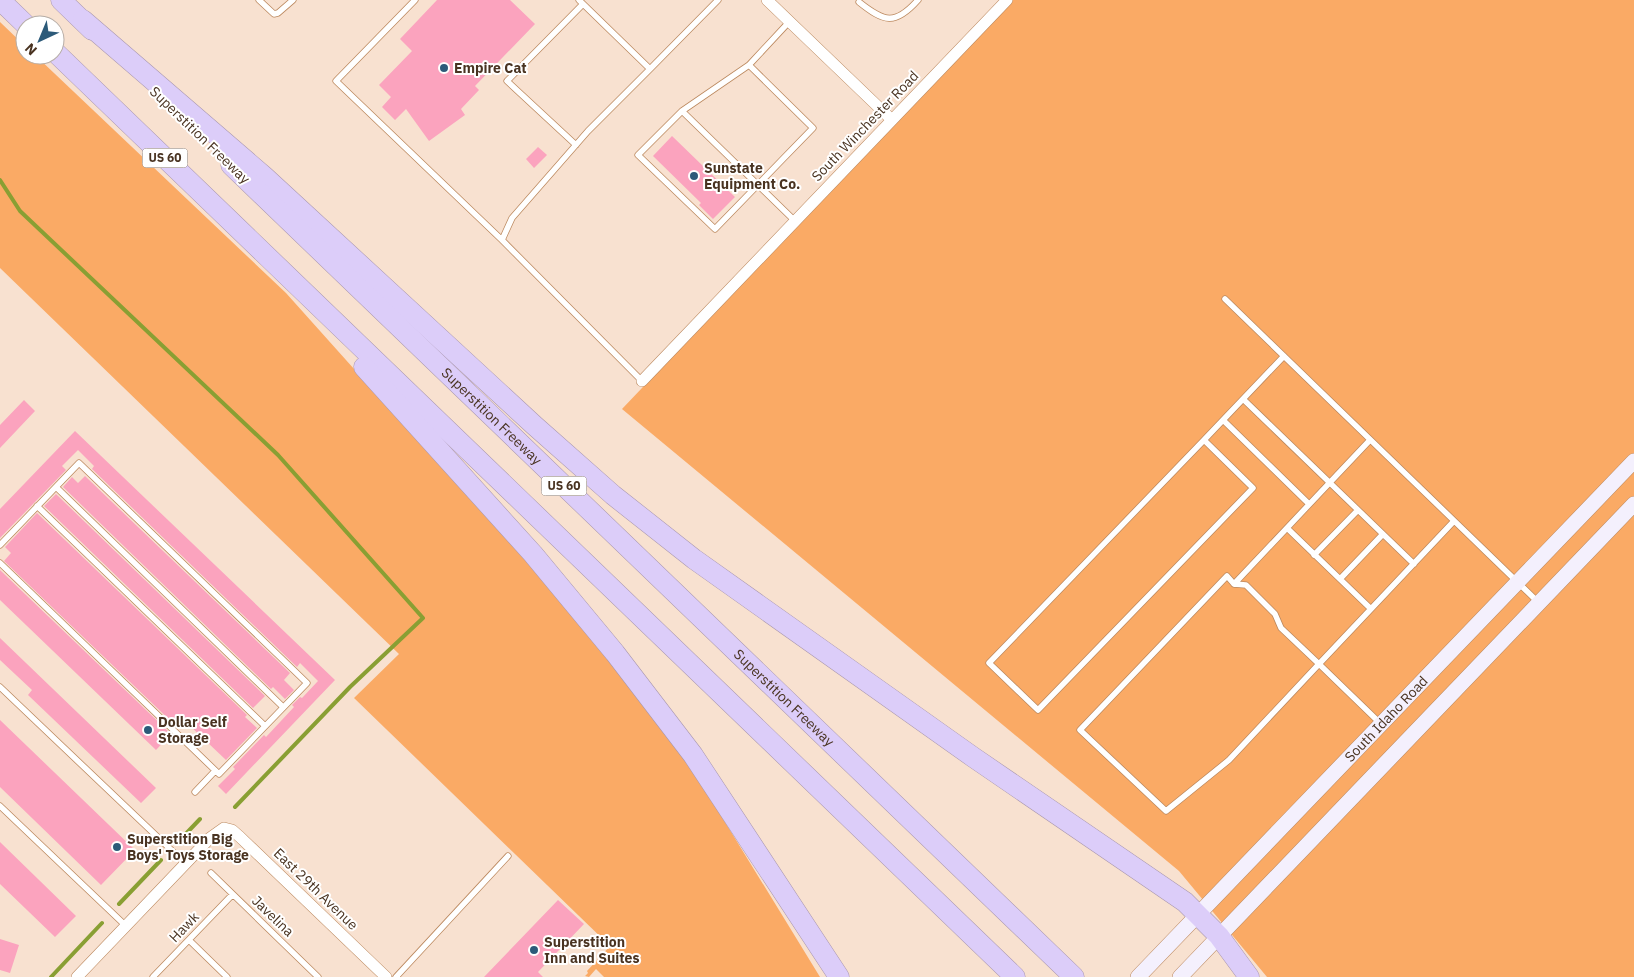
<svg xmlns="http://www.w3.org/2000/svg" width="1634" height="977" viewBox="0 0 1634 977" font-family="'IBM Plex Sans',sans-serif">
  <rect width="100%" height="100%" fill="#f8e1d0"/>
  <path fill="#faaa65" d="M1011,0H1634V977H1267L1179,871L622,409Z
    M0,22L25,46V55H35L286,293L577,618L687,760L820,977H604L596,969L589,977L585,976L588,973L587,971L610,946L354,698L399,654L0,268Z"/>
  <g fill="none" stroke-linecap="round" stroke-linejoin="round">
    <path stroke="#899f33" stroke-width="4" d="M0,180L20,211L278,455L423,618L350,687L235,807
      M179,841L200,819
      M119,904L161,860
      M51,977L102,923"/>
  </g>
  <path fill="#fba3be" d="M437,0H510L535,24L475,86L479,90L461,109L465,115L429,141L406,109L395,120L382,107L391,97L379,85L412,51L400,39Z
    M672,136L735,197L713,219L699,205L701,203L653,156Z
    M538,147L547,155L534,168L526,159Z
    M24,400L35,411L0,448V425Z
    M75,431L335,680L226,794L218,786L235,769L233,767L264,735L266,737L294,707L292,705L300,697L302,698L318,681L300,663L297,667L92,469L94,466L78,450L62,466L66,470L0,538V509Z
    M85,476L290,673L284,680L294,690L285,699L273,687L271,689L63,487L72,477L78,483Z
    M56,494L265,696L253,708L44,506Z
    M37,513L247,715L245,717L257,728L226,760L188,724L184,728L180,725L178,728L4,561L11,553L5,547Z
    M0,570L171,734L156,750L0,600Z
    M0,638L156,788L141,803L28,695L32,690L0,660Z
    M0,720L135,850L101,885L0,787Z
    M0,842L76,916L55,937L0,884Z
    M558,900L584,924L538,972L543,977H484Z
    M0,939L19,945L10,973L0,970Z"/>
  <g fill="none" stroke-linecap="round" stroke-linejoin="round">
    <g stroke="#bc895f" stroke-width="7">
      <path id="service" d="M259,0L274,14L278,13L293,0
        M415,0L336,81L502,240L642,381
        M579,0L650,69L718,0
        M859,2C884,22 895,26 918,0
        M789,22L749,65L682,111L795,221
        M682,111L638,155L715,229L813,128L749,65
        M576,145L507,81L583,4
        M502,240L512,218L588,131L650,69
        M1225,299L1538,602
        M1243,399L1414,564
        M1223,420L1309,504
        M1204,440L1253,488L1038,710L989,663Z
        M1204,440L1284,356
        M56,487L283,707
        M37,506L265,726
        M1287,528L1371,609
        M0,545L79,463L307,683L219,774L0,563
        M1314,555L1358,510
        M1340,579L1383,534
        M1234,584L1246,585L1275,614L1281,628L1319,664L1229,760L1166,811L1080,730L1227,576L1234,584L1370,440
        M0,687L186,864
        M1381,724L1319,664L1454,521
        M195,792L215,771
        M0,806L126,926
        M211,873L318,977
        M189,940L227,977
        M153,977L232,895
        M396,977L508,856"/>
    </g>
    <g stroke="#bc895f" stroke-width="12">
      <path id="minor" d="M767,0L892,120
        M642,381L1007,0
        M77,977L210,838L224,828L232,830L240,837L386,977"/>
    </g>
    <g stroke="#bc895f" stroke-width="16">
      <g id="secondary">
        <path id="s1" d="M1138,977L1634,461"/>
        <path d="M1180,977L1634,504"/>
      </g>
    </g>
    <g stroke="#a997ad" stroke-width="21">
      <g id="motorway">
        <path d="M0,0L26,25"/>
        <path d="M61,0L92,30"/>
        <path d="M83,20L265,177L535,426L613,495L694,559L973,757L1185,902L1219,936L1249,977"/>
        <path d="M55,52L1015,977"/>
        <path id="s2" d="M231,165L1074,977"/>
        <path d="M364,367L533,554L615,653L693,755L839,977"/>
      </g>
    </g>
    <use href="#service" stroke="#fff" stroke-width="5.5"/>
    <use href="#minor" stroke="#fff" stroke-width="11"/>
    <use href="#secondary" stroke="#f4f0fd" stroke-width="15"/>
    <use href="#motorway" stroke="#dccdf9" stroke-width="20"/>
  </g>
  <g fill="#2c5a79" stroke="#fff" stroke-width="2">
    <circle cx="444" cy="68" r="5"/>
    <circle cx="694" cy="176" r="5"/>
    <circle cx="148" cy="730" r="5"/>
    <circle cx="117" cy="847" r="5"/>
    <circle cx="534" cy="950" r="5"/>
  </g>
  <g text-anchor="middle" stroke-width="4" stroke-linejoin="round" paint-order="stroke">
    <g fill="#fff" stroke="#807064" stroke-width="1">
      <rect x="142.5" y="148.5" width="45" height="19" rx="4"/>
      <rect x="541.5" y="476.5" width="45" height="19" rx="4"/>
    </g>
    <g font-size="12" font-weight="bold" fill="#493321">
      <text x="165" y="162">US 60</text>
      <text x="564" y="490">US 60</text>
    </g>
    <g font-size="14" font-weight="bold" fill="#493321" stroke="#fff" text-anchor="start">
      <text x="454" y="73">Empire Cat</text>
      <text x="704" y="173">Sunstate<tspan x="704" dy="16">Equipment Co.</tspan></text>
      <text x="158" y="727">Dollar Self<tspan x="158" dy="16">Storage</tspan></text>
      <text x="127" y="844">Superstition Big<tspan x="127" dy="16">Boys' Toys Storage</tspan></text>
      <text x="544" y="947">Superstition<tspan x="544" dy="16">Inn and Suites</tspan></text>
    </g>
    <g font-size="14" fill="#493321" stroke="#fff">
      <text transform="translate(865 126) rotate(-46)" y="5">South Winchester Road</text>
      <text transform="translate(200 135) rotate(44)" y="5">Superstition Freeway</text>
      <text dy="5" stroke="none"><textPath href="#s2" startOffset="362">Superstition Freeway</textPath></text>
      <text dy="5" stroke="none"><textPath href="#s2" startOffset="768">Superstition Freeway</textPath></text>
      <text dy="5" stroke="none"><textPath href="#s1" startOffset="358">South Idaho Road</textPath></text>
      <text transform="translate(316 889) rotate(44)" y="5">East 29th Avenue</text>
      <text transform="translate(273 916) rotate(44)" y="5">Javelina</text>
      <text transform="translate(184 927) rotate(-46)" y="5">Hawk</text>
    </g>
  </g>
  <g transform="translate(40 40) rotate(224)"><circle r="24" fill="#ffffff" stroke="#b6ada6"/>
  <path d="M0-4L9 19L0 12L-9 19Z" fill="#2c5a79"/>
  <text y="-8" font-size="14" font-weight="bold" text-anchor="middle" fill="#493321">N</text>
  </g>
</svg>
